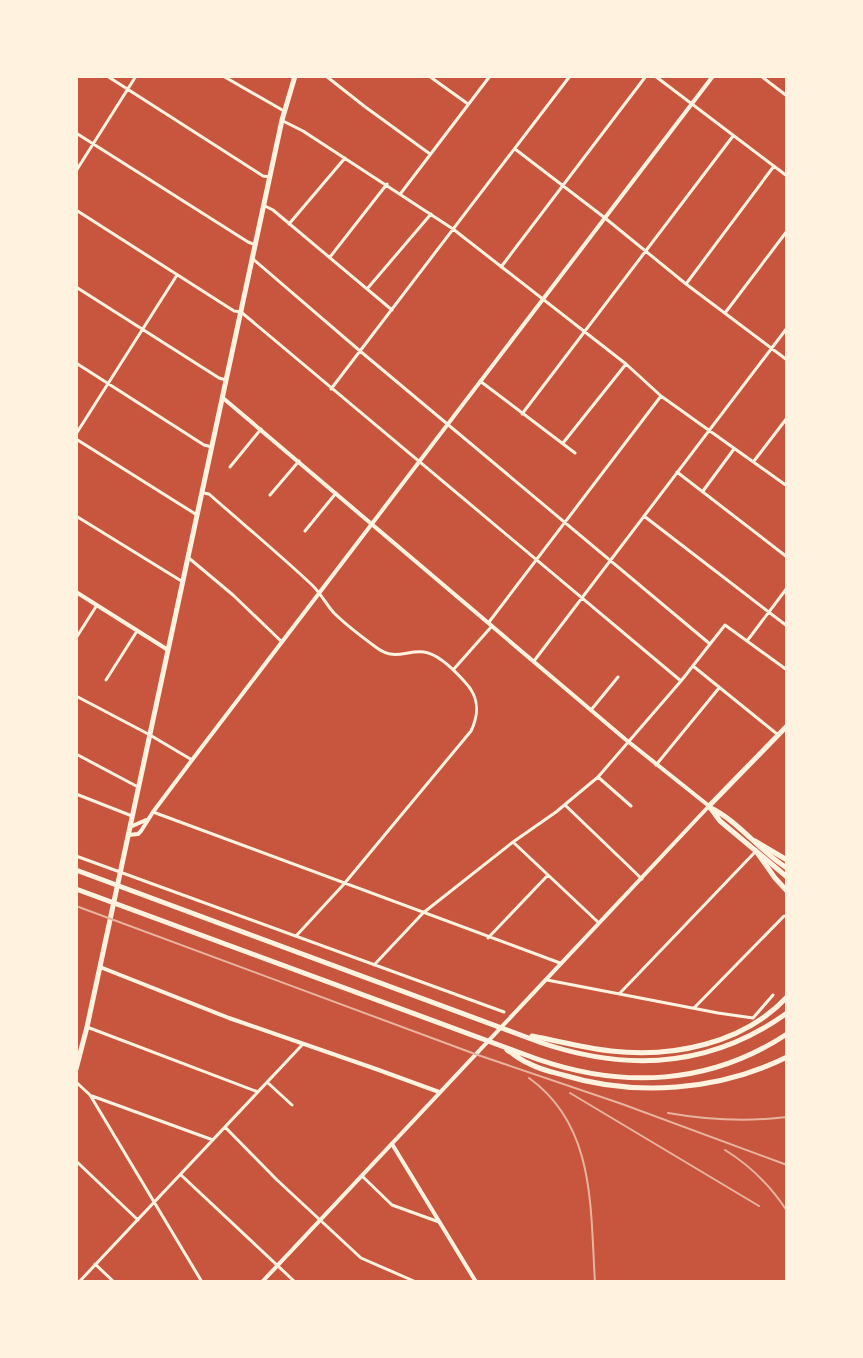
<svg xmlns="http://www.w3.org/2000/svg" width="863" height="1358" viewBox="0 0 863 1358" font-family="'Work Sans',sans-serif">
  <rect width="100%" height="100%" fill="#c8553d"/>
  <g fill="none" stroke-linecap="round" stroke-linejoin="round">
    <path stroke="#fff3e0" stroke-width="3" d="M107,76L263,176L270,177
      M223,76L284,111
      M326,76L364,106L430,154
      M429,76L468,104
      M655,76L787,176
      M761,76L787,96
      M283,121L303,131L453,229L626,364L661,396L787,486
      M76,133L248,242L256,245
      M515,149L605,218L686,284L787,360
      M76,171L136,76
      M401,193L490,76
      M265,206L273,210L392,310
      M76,210L234,311L241,312L681,681
      M289,224L345,158
      M330,257L387,184
      M253,259L360,351L710,644
      M501,267L646,76
      M686,284L774,166
      M76,287L219,378L226,380
      M367,289L431,214
      M725,313L787,231
      M76,363L204,445L212,447
      M480,381L575,453
      M331,389L570,76
      M522,414L733,136
      M76,434L177,275
      M76,439L197,515
      M563,443L626,364
      M754,461L787,418
      M230,467L261,429
      M677,472L787,557
      M703,491L734,449
      M203,493L209,494C243,524 278,553 311,584C320,592 326,604 334,613C347,626 362,637 377,648C395,661 406,650 424,652C439,654 455,671 464,681C479,696 480,712 471,731L344,884L296,936
      M270,495L299,461
      M76,516L183,582
      M644,516L787,626
      M305,531L336,493
      M190,559L233,595L282,642
      M489,622L661,396
      M76,638L97,605
      M747,641L787,588
      M534,661L787,328
      M693,666L777,734
      M453,670L492,626
      M106,680L137,631
      M76,696L150,735L192,760
      M591,710L618,677
      M76,754L138,787
      M656,765L719,688
      M598,777L631,806
      M76,794L132,816
      M565,805L642,879
      M153,812L560,963
      M513,842L599,923
      M76,856L504,1012
      M488,938L548,875
      M374,965L423,913L513,842L556,812L598,777L681,681L725,625L787,670
      M547,980L718,1013L753,1018L773,995
      M620,993L756,851
      M694,1008L784,916
      M87,1027L258,1092
      M76,1082L90,1095L202,1282
      M268,1083L292,1105
      M92,1096L213,1140
      M225,1127L277,1180L361,1258L416,1282
      M76,1161L138,1220
      M181,1175L295,1282
      M362,1176L392,1205L439,1222
      M95,1264L114,1282
      M79,1282L303,1044"/>
    <path stroke="#fff3e0" stroke-width="4" d="M76,592L168,650
      M130,827L146,820
      M128,835L138,834L141,831L153,812L192,760L713,76
      M100,967L229,1018L376,1069L439,1092
      M392,1144L476,1282"/>
    <path stroke="#fff3e0" stroke-width="4" d="M223,398L625,739L709,806L262,1282"/>
    <path stroke="#fff3e0" stroke-width="5" d="M709,806L787,726
      M709,806L720,821L787,877
      M709,807C739,821 759,851 787,868
      M76,1069L87,1027L282,120L295,76"/>
    <path stroke="#fff3e0" stroke-width="5" d="M755,841L787,860
      M756,851L775,878L787,891
      M76,870L542,1043C628,1072 712,1067 787,1013
      M76,889L537,1059C623,1089 710,1085 787,1034
      M532,1036C558,1041 584,1048 611,1051C672,1058 743,1044 787,997
      M507,1050C514,1054 520,1060 528,1063C538,1069 551,1072 563,1075C635,1097 719,1091 787,1057"/>
    <path stroke="#e9b49f" stroke-width="2" d="M76,906L475,1054L622,1104L787,1165
      M529,1078C596,1126 590,1208 595,1282
      M570,1093L759,1206
      M668,1113C708,1120 747,1122 787,1117
      M725,1150C751,1166 770,1185 787,1211"/>
  </g>
  <rect width="863" height="1358" fill="none" stroke="#fff3e0" stroke-width="156"/>
</svg>
